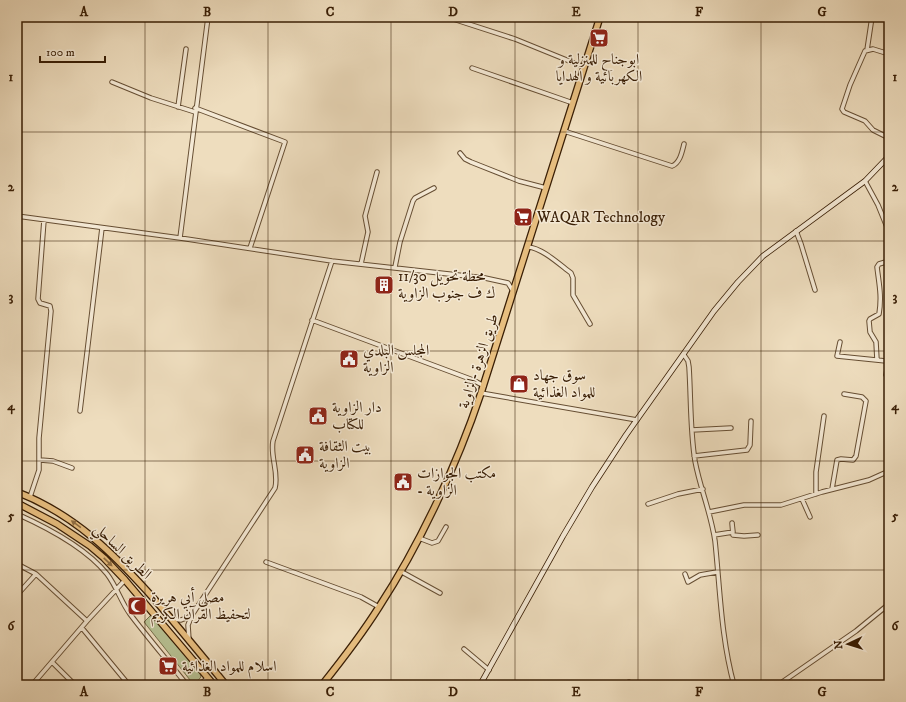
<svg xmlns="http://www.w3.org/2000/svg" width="906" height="702" viewBox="0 0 906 702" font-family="'IM FELL DW Pica',Amiri,serif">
  <rect width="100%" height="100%" fill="#eeddbe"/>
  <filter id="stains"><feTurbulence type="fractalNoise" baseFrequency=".005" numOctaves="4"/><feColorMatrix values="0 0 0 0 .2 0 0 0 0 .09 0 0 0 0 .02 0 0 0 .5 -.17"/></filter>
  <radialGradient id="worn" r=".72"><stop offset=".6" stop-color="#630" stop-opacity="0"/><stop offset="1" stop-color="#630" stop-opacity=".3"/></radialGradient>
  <path fill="#b7c193" stroke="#78704c" d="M152,614L200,673L201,677L194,685L144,622Z"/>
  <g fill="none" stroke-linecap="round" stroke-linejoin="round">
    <g stroke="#664e33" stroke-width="5.5">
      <path id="minor" d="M447,17L515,39L584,67
        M867,50L872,17
        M889,54L873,49L865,51L850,85L842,109L844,112L865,121L873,130L889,138
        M472,68L573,103
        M112,82L151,98L195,112
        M178,107L186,49
        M195,108L285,142L250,248
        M564,131L672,166C680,163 682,152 684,144
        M460,153L465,159L471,162L519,181L546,188
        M865,181L878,205L889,232
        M17,216L180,238L332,261L485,278L508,283L513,291
        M796,231L801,244L815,290
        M180,238L208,17
        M528,247C542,248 559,264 571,273L573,278V295L590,324
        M361,264L368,232L365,216L377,172
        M395,267L400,242L413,201L415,198L434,188
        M312,320L473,380L484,386
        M840,342L837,356L886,361L888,364L886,375L889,378
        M684,355L688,361L689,367C691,398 690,430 695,461C700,488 711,513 715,541C720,588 721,638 734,685
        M877,360L876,342L870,332L869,321L870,319L879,314C882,296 879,284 877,267L879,264L889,261
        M481,393L637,420
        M80,411L102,228
        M692,430L731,428
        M694,456L747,450L750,445L751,421
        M40,460L53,461L72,468
        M832,489L837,460L841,459L853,460L856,456L866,401L862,397L844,394
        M816,494V472L824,416
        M30,497L39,470V438L51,311L50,306L40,303L38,299L44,220
        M802,499L810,517
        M648,504L678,494L703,489
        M709,512L744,505H781L822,492L869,480L889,471
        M17,514C46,527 87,549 107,574C117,587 121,602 130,614C148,638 168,661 187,685
        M714,535L733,532L732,523L733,535L744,536L758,535
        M419,538L432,543L438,541L446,527
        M266,562L361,597L379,607
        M17,564L36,574L87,621
        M400,571L440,593
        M685,574L688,582L700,575L717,572
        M17,595L36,574
        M172,619L181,620L191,616
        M82,628L129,685
        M189,640L188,625L192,615L275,488C279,472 270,457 273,441L332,261
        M464,649L489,670
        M52,662L75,685
        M17,679L24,685
        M32,685L87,621L125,580
        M199,685L208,678
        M623,685L629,682
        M778,685L856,631L889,604"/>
    </g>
    <g stroke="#391e05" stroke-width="6">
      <path id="secondary" d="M480,685L563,536L592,487L626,435L714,311L738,282L763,256L865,181L889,156"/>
    </g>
    <g stroke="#391e05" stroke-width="8">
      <path id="primary" d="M322,685C342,660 362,634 379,607C420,544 457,465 481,393L600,17"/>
    </g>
    <g stroke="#391e05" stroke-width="8">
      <path id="trunk" d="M17,492C76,515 115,555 156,601C180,629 203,657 226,685
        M17,503L57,524L90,546L104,558L125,580L214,685"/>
    </g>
    <use href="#minor" stroke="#f4e9d5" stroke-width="3.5"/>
    <use href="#secondary" stroke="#f4e9d5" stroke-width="4.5"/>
    <use href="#primary" stroke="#e7be7f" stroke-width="5.5"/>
    <use href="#trunk" stroke="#e7be7f" stroke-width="5.5"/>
  </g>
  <defs><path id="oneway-solid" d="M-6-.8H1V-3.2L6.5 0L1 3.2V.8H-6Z"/></defs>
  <g fill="#906e42">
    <use href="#oneway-solid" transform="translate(76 524) rotate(-144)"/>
    <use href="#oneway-solid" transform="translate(108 562) rotate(44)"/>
  </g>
  <path fill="none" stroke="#391e05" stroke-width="1" stroke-opacity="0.55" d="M145,17V685M268,17V685M391,17V685M515,17V685M638,17V685M761,17V685M17,132H889M17,241H889M17,351H889M17,461H889M17,570H889"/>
  <defs>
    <g id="supermarket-square" transform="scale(1)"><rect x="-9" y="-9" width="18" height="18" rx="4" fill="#8f2418" stroke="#f4e9d5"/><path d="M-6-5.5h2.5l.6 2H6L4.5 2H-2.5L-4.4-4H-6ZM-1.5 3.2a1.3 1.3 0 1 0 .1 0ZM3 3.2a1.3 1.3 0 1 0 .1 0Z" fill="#fff"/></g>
    <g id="building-square" transform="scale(1)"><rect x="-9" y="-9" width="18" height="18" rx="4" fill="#8f2418" stroke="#f4e9d5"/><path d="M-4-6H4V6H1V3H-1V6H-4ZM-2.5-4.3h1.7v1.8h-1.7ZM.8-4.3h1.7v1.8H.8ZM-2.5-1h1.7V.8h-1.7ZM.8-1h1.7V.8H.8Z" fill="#fff"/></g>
    <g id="civic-square" transform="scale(1)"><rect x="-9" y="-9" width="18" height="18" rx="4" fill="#8f2418" stroke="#f4e9d5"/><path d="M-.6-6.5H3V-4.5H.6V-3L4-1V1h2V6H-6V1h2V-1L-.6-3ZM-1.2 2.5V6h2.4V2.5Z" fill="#fff"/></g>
    <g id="shop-square" transform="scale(1)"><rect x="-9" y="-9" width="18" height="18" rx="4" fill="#8f2418" stroke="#f4e9d5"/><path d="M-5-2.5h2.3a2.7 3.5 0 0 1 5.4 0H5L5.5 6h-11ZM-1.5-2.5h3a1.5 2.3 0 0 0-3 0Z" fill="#fff"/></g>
    <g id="mosque-square" transform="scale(1)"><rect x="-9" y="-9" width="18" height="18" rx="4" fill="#8f2418" stroke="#f4e9d5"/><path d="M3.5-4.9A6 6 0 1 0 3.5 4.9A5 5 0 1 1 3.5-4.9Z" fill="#fff"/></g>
  </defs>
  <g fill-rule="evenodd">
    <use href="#supermarket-square" x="599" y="38"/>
    <use href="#supermarket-square" x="523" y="217"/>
    <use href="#building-square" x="384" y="285"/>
    <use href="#civic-square" x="349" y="359"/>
    <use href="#shop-square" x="519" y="384"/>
    <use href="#civic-square" x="318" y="416"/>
    <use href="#civic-square" x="305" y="455"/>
    <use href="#civic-square" x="403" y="482"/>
    <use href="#mosque-square" x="137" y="606"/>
    <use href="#supermarket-square" x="168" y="666"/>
  </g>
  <g text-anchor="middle" stroke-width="3" stroke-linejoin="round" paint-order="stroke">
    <g font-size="15" fill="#391e05" stroke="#f4e9d5" text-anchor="start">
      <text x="599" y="64" text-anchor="middle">ابوجناح للمنزلية و<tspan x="599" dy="17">الكهربائية و الهدايا</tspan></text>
      <text x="537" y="222">WAQAR Technology</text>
      <text x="398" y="281">محطة تحويل 11/30<tspan x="398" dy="17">ك ف جنوب الزاوية</tspan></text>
      <text x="363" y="355">المجلس البلدي<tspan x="363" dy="17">الزاوية</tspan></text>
      <text x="533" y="380">سوق جهاد<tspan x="533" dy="17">للمواد الغذائية</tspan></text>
      <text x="332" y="412">دار الزاوية<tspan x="332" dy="17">للكتاب</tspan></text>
      <text x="319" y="451">بيت الثقافة<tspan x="319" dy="17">الزاوية</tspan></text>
      <text x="417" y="478">مكتب الجوازات<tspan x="417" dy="17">- الزاوية</tspan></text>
      <text x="151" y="602">مصلى أبي هريرة<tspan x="151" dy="17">لتحفيظ القرآن الكريم</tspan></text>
      <text x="182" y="671">اسلام للمواد الغذائية</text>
    </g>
    <g font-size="15" fill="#391e05" stroke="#f4e9d5">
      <text transform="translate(478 361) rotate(-72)" y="5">طريق الزهرة -الزاوية</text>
      <text transform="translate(123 551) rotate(44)" y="5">الطريق الساحلي</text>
    </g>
  </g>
  <rect width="906" height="702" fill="none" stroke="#eeddbe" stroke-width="44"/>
  <g transform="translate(848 644) rotate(266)" stroke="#f4e9d5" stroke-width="3" paint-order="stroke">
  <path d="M0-3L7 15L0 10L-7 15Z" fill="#391e05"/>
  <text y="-6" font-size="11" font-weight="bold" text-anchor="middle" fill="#391e05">N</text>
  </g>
  <path d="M40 56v6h65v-6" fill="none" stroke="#391e05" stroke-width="2"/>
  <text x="46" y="56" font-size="12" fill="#391e05" stroke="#f4e9d5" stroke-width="3" paint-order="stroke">100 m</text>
  <rect x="22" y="22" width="862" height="658" fill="none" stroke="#391e05" stroke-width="1.5"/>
  <g font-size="13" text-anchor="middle" font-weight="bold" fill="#391e05">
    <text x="84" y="16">A</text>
    <text x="207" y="16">B</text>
    <text x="330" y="16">C</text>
    <text x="453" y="16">D</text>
    <text x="576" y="16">E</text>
    <text x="699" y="16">F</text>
    <text x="822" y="16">G</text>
    <text x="11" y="81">1</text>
    <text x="895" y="81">1</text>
    <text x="11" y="191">2</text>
    <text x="895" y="191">2</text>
    <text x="11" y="301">3</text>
    <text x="895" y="301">3</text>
    <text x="11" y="410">4</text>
    <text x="895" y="410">4</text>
    <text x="11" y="520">5</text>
    <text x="895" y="520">5</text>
    <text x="11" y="630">6</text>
    <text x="895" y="630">6</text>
    <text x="84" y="696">A</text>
    <text x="207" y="696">B</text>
    <text x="330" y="696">C</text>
    <text x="453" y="696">D</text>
    <text x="576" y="696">E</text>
    <text x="699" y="696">F</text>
    <text x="822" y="696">G</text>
  </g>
  <rect width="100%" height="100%" filter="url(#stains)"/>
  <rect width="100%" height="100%" fill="url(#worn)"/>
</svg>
